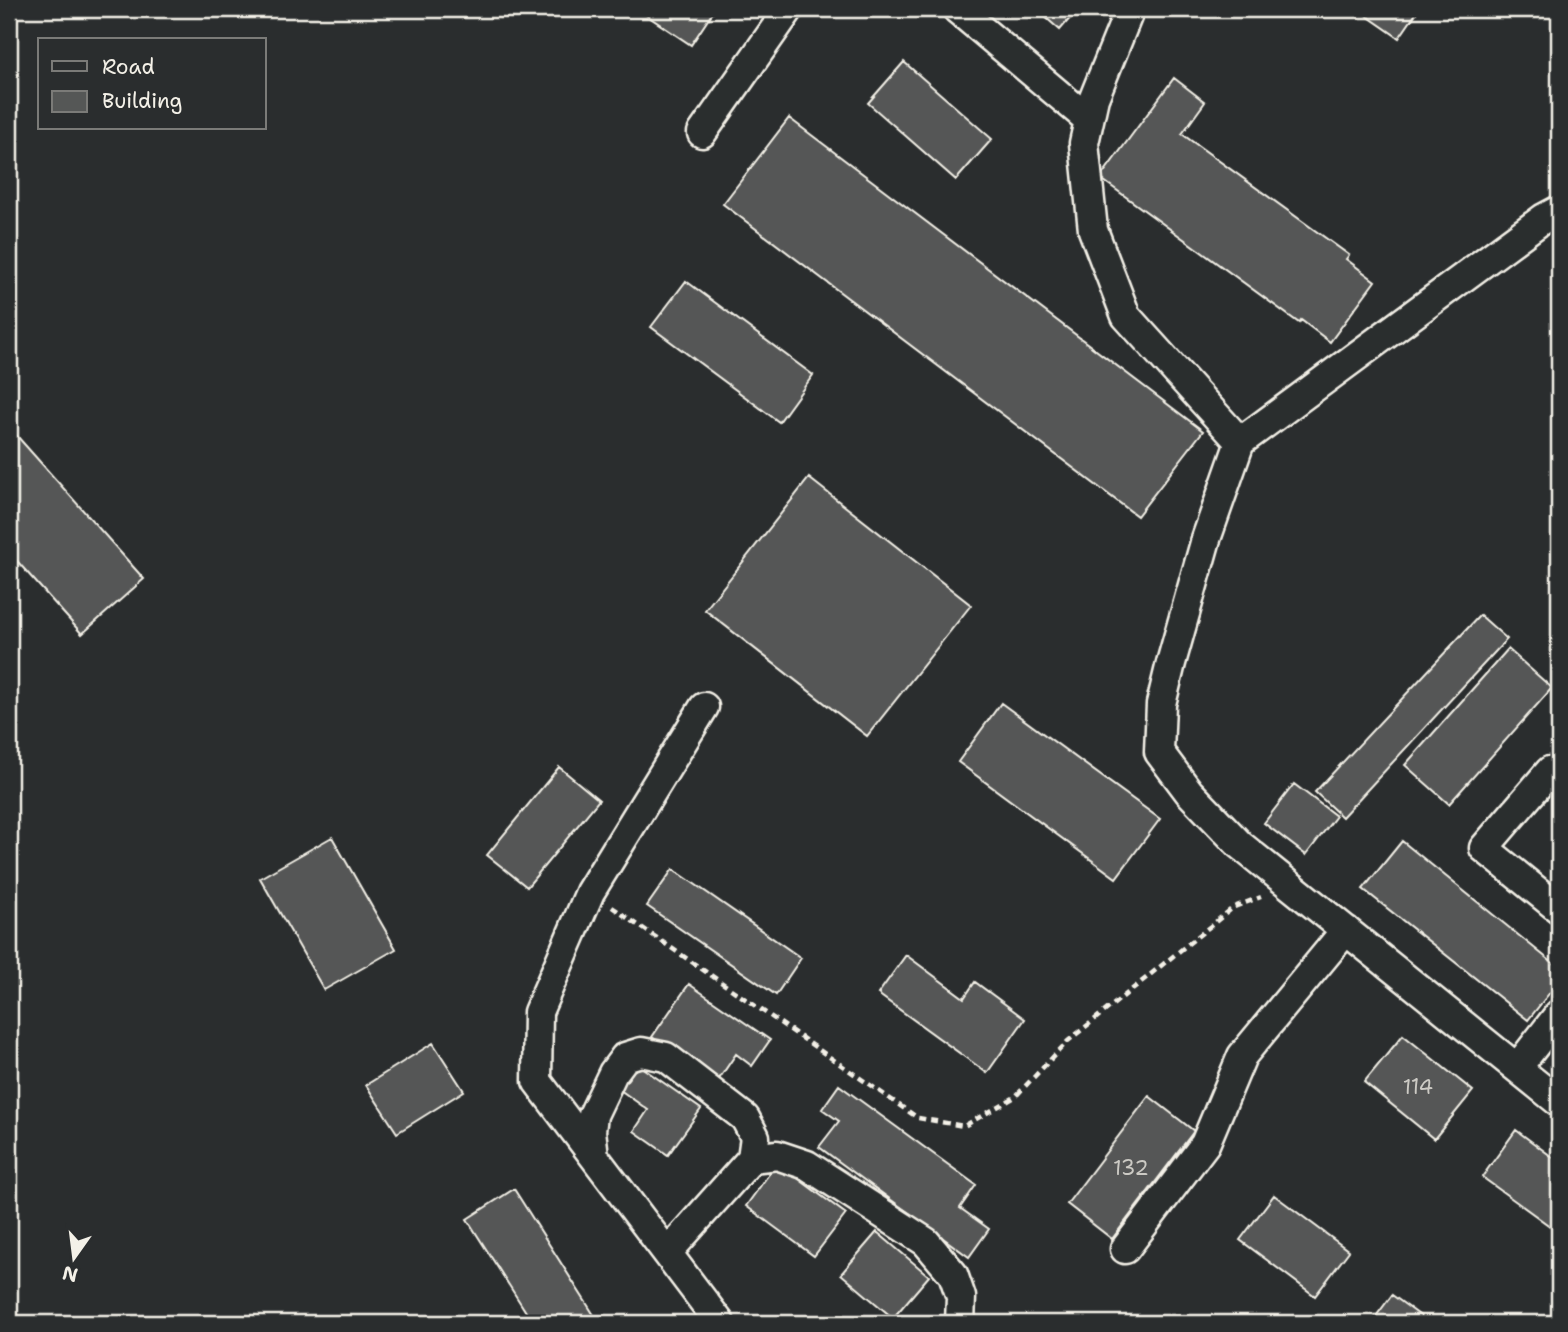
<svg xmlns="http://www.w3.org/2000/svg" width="1568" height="1332" viewBox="0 0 1568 1332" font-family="'Shantell Sans',sans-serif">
  <rect width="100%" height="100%" fill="#2a2d2e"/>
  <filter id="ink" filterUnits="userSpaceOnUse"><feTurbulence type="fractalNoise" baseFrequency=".0143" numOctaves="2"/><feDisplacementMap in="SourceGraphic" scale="14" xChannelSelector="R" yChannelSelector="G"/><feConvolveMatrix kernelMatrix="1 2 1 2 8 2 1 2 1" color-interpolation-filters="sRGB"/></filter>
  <g filter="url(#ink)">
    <path fill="#555756" stroke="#f4f1e8" stroke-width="2" d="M637,9H715L691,45Z
      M1036,9H1078L1060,30Z
      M1357,9H1419L1399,38Z
      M904,62L992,139L956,180L868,103Z
      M1174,78L1205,102L1182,134L1349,255L1346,259L1375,281L1330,342L1301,320L1299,323L1100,178Z
      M789,118L1203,431L1137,516L723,204Z
      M686,281L813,375L779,422L651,327Z
      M9,427L144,579L82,634L9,552Z
      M809,478L971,605L867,736L705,610Z
      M1480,615L1507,639L1342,817L1315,792Z
      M1508,649L1552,688L1449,804L1405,765Z
      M1001,703L1160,819L1116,878L958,762Z
      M559,767L599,800L527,887L487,855Z
      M1294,784L1336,816L1306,855L1264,823Z
      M332,837L396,949L324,990L260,878Z
      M1402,841L1559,968V981L1528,1020L1363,889Z
      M673,869L801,958L776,995L647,906Z
      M906,955L964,998L975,982L1025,1019L987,1073L878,994Z
      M689,984L770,1040L752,1066L736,1054L717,1082L652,1037Z
      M1403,1035L1473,1091L1434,1139L1364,1082Z
      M433,1043L464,1091L397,1133L366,1085Z
      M1559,1046V1064L1551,1058Z
      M634,1062L701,1109L668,1155L634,1131L648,1110L616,1087Z
      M839,1085L976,1185L960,1208L989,1229L969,1257L819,1147L839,1121L822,1109Z
      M1149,1096L1194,1131L1112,1239L1067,1204Z
      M1516,1130L1559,1162V1230L1558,1232L1482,1177Z
      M777,1163L846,1214L814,1256L746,1206Z
      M514,1189L599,1323H533L467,1219Z
      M1274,1195L1349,1251L1315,1296L1240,1240Z
      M877,1232L929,1276L893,1318L841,1274Z
      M1392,1295L1430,1323H1371Z"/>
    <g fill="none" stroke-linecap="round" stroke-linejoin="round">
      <g stroke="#f4f1e8" stroke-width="33">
        <path id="minor" d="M957,9L1089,120
          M1130,9L1094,98L1084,143L1093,230L1126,316L1240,442
          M702,133L789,9
          M1559,210L1544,218L1240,442L1206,539L1171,663L1161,704L1159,752L1189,792L1240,845L1559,1102
          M704,707L590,892L538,1012L537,1081L720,1323
          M1559,774L1550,771L1484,848L1559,909
          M1517,1068L1559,1014
          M594,1156L591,1131L593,1115L613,1073L625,1057L641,1052L666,1057L745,1118L755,1137L752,1158
          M1125,1249L1205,1144L1242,1056L1346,930
          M667,1253L752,1158L777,1155L807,1165L926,1242L953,1274L961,1297L960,1323"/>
      </g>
      <path stroke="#f4f1e8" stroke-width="4.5" stroke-dasharray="7 5" stroke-linecap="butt" d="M612,907L918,1118L964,1126L1015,1097L1068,1041L1234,907L1261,897"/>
      <use href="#minor" stroke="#2a2d2e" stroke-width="28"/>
    </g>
  </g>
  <g text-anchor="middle" stroke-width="6" stroke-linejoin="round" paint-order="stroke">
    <g font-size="21" fill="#cccac4">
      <text x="1418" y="1094">114</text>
      <text x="1131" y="1175">132</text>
    </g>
  </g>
  <rect width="1568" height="1332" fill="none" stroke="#2a2d2e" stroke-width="35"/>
  <rect x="18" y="18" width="1533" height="1297" fill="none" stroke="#f4f1e8" stroke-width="2.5" filter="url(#ink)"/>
  <rect x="38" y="38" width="228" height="91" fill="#2a2d2e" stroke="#7b7b78" stroke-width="2"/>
  <rect x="52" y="61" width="35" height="10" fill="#2a2d2e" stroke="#7b7b78" stroke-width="2"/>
  <text x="102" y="74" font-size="21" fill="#f4f1e8">Road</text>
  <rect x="52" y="91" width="35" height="21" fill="#555756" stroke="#7b7b78" stroke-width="2"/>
  <text x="102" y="108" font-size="21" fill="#f4f1e8">Building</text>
  <g transform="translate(74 1258) rotate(194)" stroke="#2a2d2e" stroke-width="5" paint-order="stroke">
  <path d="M0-5L12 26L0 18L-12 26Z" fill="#f4f1e8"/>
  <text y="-10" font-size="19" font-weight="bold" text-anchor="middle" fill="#f4f1e8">N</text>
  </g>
</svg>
